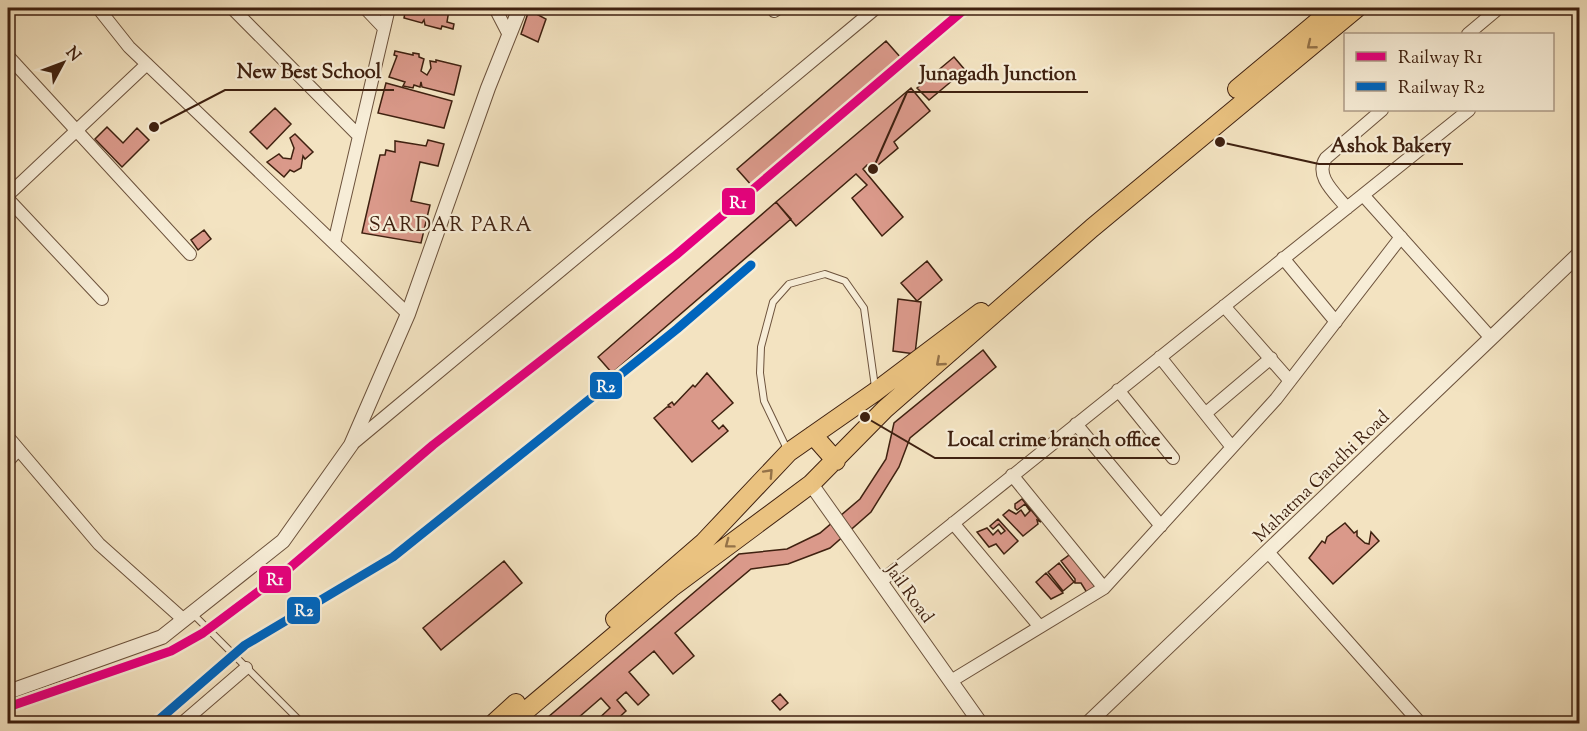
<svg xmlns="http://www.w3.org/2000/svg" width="1587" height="731" viewBox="0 0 1587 731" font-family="'Sorts Mill Goudy',serif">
  <rect width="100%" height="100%" fill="#f3e3c1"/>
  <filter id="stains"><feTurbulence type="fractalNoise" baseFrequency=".00333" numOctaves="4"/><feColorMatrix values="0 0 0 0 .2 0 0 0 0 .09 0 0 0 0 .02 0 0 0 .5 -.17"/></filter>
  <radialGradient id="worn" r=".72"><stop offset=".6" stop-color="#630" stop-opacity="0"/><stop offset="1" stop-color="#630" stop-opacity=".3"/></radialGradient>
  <path fill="#da998a" stroke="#3f2110" stroke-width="1.5" d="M406,8H447L449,10L447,22L454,24L453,29L442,26L441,29L425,25L424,20L422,23L404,18Z
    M529,10L546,19L538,42L521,34Z
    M886,41L901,58L753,187L737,169Z
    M395,51L413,55V53L419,54V57L424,59L421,71L427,75L431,68L430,61L436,62V60L461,66L454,95L422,87L421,82L420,87L414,85L413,88L403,86L405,82L389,77L397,56L394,55Z
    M954,57L965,70L929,100L917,88Z
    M386,83L452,101L444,128L378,113Z
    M911,88L930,111L894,142L898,148L872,170L867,165L863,169L903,217L882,236L852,198L867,185L856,174L796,226L776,202Z
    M275,108L291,124L267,149L250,132Z
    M107,127L123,143L137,128L149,140L122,167L95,139Z
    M295,134L313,152L305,159L303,156L301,168L294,172L290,170L284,177L267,162L279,154L283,158L291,159L294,148L290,138Z
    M428,140L444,144L438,166L420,162L411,201L430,205L421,243L362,233L380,155H385L386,150L395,152V141L426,146Z
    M776,202L791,219L612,373L598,357Z
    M204,230L211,239L198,250L191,240Z
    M927,261L942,280L917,301L901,283Z
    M898,299L921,302L915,354L893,351Z
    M983,350L996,367L910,438L899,467L871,512L830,548L788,564L751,569L675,633L694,656L673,674L654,651L629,672L649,695L638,705L626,692L617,700L626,711L612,724H593L610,708L601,698L571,724H540L739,554L787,549L820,533L860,499L886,459L894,423Z
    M707,373L733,403L712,421L719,429L723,425L728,431L692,462L654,418L667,407H670L668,405L672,402L674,405L693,385L695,387Z
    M1022,499L1041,522L1037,520L1038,524L1023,536L1003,515L1009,510L1016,514L1021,510L1025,516L1030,511L1025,504L1017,510L1015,508V504Z
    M998,519L1018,541L1004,554L996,544L989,547L977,532L987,528L993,535L998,530L1001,534L1005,531L999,524L993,529L990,526Z
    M1345,523L1354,533L1357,531V536L1365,543L1369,544L1371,532L1379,541L1333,584L1309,558L1322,541L1325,543L1327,537Z
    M1072,553L1099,588L1089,596L1081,583H1075V579L1061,561Z
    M504,561L522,583L441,650L423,628Z
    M1059,563L1074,582L1063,591L1048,572Z
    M1046,573L1063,593L1051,599L1036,582Z
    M780,694L788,703L780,710L772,701Z"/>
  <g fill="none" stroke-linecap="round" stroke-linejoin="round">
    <g stroke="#6c523c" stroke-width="8">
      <path id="service" d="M787,449L764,401L760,373L761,347L773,302L789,284L825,274L845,281L864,308L875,387
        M193,614L303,724"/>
    </g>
    <g stroke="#6c523c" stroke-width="14">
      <path id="minor" d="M98,8L129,47L408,314
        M232,8L359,136
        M365,8L384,28
        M495,8L509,35
        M774,11L779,8
        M1468,34L1499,8
        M8,56L190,254
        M8,195L147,64
        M1363,195L1491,338
        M8,199L102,299
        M1347,208C1335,193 1314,176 1326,158L1382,110
        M334,243L389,8
        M1283,258L1336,322
        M1224,306L1290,381
        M1160,357L1231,446
        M1118,390L1173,458
        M1206,413L1271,358
        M1076,424L1161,526
        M8,437L99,544L184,620
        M351,445L876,8
        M8,461L18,450
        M1012,475L1104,588
        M953,523L1040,627
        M1268,552L1421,724
        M880,582L1469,110
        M951,681L1104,588L1276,399L1401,237
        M181,724L246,668"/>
    </g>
    <g stroke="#6c523c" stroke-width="16">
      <path id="tertiary" d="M811,484L981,724
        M8,692L162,637L283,541L351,445L408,314L488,88L520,8
        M1087,724L1580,253"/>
    </g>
    <g stroke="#3f2110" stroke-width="20">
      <path id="primary" d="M1237,89L1334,8
        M813,435L836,461
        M615,619L704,542L789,452L875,392L981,312
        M493,724L516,703
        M510,724L671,588L811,484L885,409L1092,228L1357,8"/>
    </g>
    <use href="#service" stroke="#f7edd7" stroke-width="6"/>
    <use href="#minor" stroke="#f7edd7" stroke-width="12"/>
    <use href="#tertiary" stroke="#f7edd7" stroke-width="14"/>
    <use href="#primary" stroke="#eac280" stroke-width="18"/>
    <g stroke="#f7edd7" stroke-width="14">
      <path id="rail-1" d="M8,707L171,651L203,633L286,571L433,445L676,255L966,8"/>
    </g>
    <g stroke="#f7edd7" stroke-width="14">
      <path id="rail-2" d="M154,724L245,645L393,557L677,329L751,265"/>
    </g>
    <use href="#rail-1" stroke="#e5007d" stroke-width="9"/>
    <use href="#rail-2" stroke="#0065bd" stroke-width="9"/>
  </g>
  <defs><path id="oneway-chevron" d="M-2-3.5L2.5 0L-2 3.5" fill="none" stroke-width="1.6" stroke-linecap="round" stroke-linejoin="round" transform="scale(1.5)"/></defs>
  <g stroke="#947248">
    <use href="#oneway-chevron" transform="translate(1311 45) rotate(141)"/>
    <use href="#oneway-chevron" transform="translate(940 362) rotate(139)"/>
    <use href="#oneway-chevron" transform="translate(769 473) rotate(-47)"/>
    <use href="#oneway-chevron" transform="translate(729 544) rotate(143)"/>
  </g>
  <g text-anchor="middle" stroke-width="4.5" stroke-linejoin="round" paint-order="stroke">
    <g font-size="18" fill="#3f2110" stroke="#f7edd7">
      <text transform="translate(1321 476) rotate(-44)" y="6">Mahatma Gandhi Road</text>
      <text transform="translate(910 593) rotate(54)" y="6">Jail Road</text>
    </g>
    <g font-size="20" letter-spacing="1.5" fill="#3f2110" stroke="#f7edd7">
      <text x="451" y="231">SARDAR PARA</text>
    </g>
  </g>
  <path fill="none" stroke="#3f2110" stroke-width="2" d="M154 127L225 90H394M873 169L907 92H1088M1220 142L1319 164H1463M865 417L935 458H1172"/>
  <g fill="#3f2110" stroke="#f7edd7" stroke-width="2">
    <circle cx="154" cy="127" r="6"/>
    <circle cx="873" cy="169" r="6"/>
    <circle cx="1220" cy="142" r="6"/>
    <circle cx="865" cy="417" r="6"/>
  </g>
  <g font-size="20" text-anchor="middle" font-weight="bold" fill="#3f2110" stroke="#f7edd7" stroke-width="4.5" stroke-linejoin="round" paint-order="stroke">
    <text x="309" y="78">New Best School</text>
    <text x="998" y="80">Junagadh Junction</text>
    <text x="1391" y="152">Ashok Bakery</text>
    <text x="1054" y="446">Local crime branch office</text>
  </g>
  <g stroke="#f7edd7" stroke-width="2">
    <rect x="721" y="187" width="35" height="29" rx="6" fill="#e5007d"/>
    <rect x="589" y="371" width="34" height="29" rx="6" fill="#0065bd"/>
    <rect x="258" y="565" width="34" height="29" rx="6" fill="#e5007d"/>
    <rect x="286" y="596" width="35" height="29" rx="6" fill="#0065bd"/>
  </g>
  <g font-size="16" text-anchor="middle" font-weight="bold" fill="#fff">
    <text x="738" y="208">R1</text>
    <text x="606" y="392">R2</text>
    <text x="275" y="585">R1</text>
    <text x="304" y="616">R2</text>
  </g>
  <rect width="1587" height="731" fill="none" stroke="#f3e3c1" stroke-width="30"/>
  <rect x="9" y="9" width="1569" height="713" fill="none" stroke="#3f2110" stroke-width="3"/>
  <rect x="15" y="15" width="1557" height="701" fill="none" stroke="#3f2110" stroke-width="1.5"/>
  <rect x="1344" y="33" width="210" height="78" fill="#f7edd7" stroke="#ad9b87" stroke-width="1.5"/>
  <rect x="1356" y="52" width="30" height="9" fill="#e5007d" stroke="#ad9b87" stroke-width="1.5"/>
  <text x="1398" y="63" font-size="18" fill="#3f2110">Railway R1</text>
  <rect x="1356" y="82" width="30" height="9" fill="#0065bd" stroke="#ad9b87" stroke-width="1.5"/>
  <text x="1398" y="93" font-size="18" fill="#3f2110">Railway R2</text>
  <g transform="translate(63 63) rotate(49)" stroke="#f7edd7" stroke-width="4.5" paint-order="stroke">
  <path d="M0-4.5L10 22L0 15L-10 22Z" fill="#3f2110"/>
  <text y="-9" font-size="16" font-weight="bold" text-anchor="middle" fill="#3f2110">N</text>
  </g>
  <rect width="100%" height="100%" filter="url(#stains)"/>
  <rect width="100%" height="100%" fill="url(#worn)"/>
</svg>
